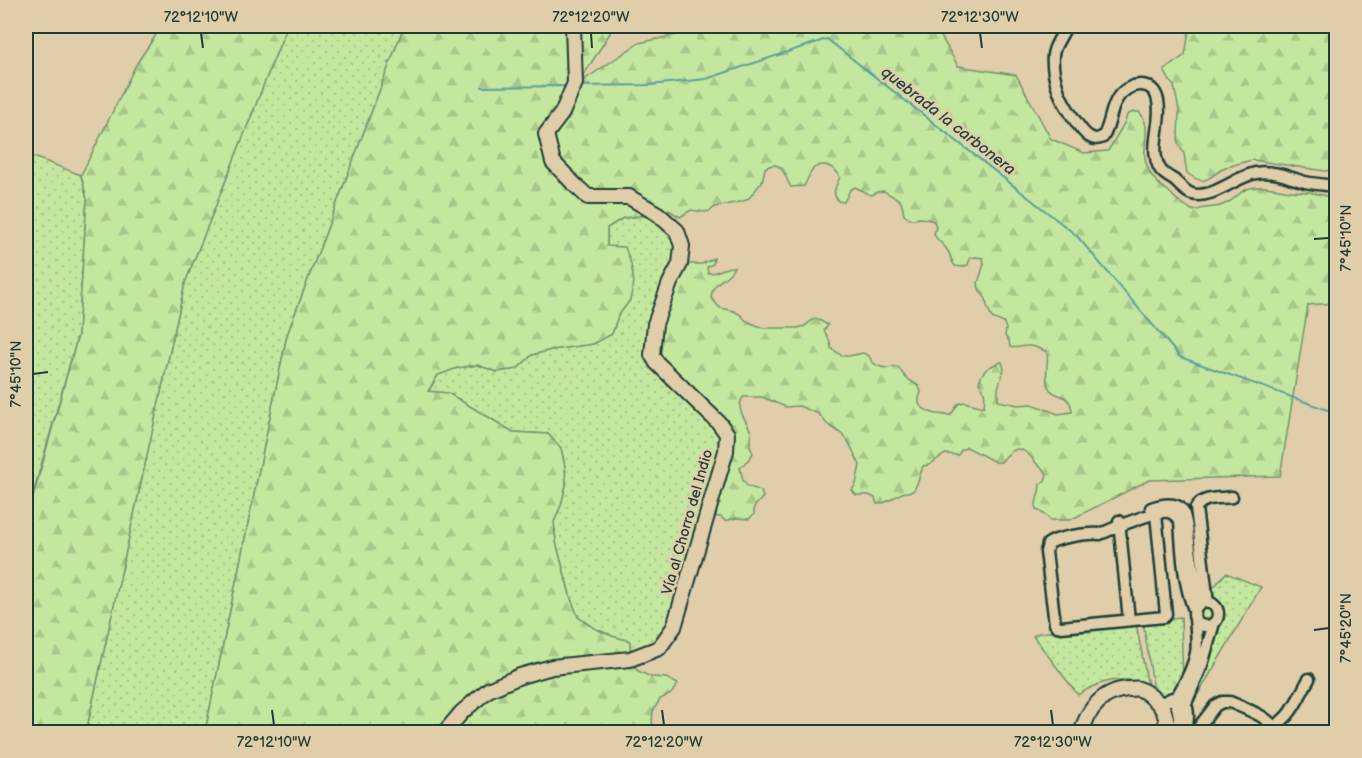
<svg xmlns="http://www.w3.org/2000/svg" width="1362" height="758" viewBox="0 0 1362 758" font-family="'Balsamiq Sans',sans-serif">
  <defs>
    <pattern id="green-dots" width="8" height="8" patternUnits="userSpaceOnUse" patternTransform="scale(1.5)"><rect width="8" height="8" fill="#c4e7a0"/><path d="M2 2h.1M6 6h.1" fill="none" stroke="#a8c78a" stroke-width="1.8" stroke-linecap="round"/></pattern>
    <pattern id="forest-firs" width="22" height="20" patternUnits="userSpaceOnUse" patternTransform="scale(1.5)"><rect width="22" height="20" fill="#c4e7a0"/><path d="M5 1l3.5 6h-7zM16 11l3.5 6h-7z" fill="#a8c78a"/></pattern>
  </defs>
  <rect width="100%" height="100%" fill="#e0ceab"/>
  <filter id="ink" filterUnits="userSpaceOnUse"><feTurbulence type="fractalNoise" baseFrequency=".0167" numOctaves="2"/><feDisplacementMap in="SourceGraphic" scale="12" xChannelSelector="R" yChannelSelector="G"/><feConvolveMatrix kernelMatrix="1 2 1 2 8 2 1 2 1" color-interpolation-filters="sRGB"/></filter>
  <g filter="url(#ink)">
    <path fill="url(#green-dots)" stroke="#72926a" stroke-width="1.5" d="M287,26H404L287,335L205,732H86L185,283Z
      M26,154L81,175L87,199L78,335L31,501H26Z
      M658,214L677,231L727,434L674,627L659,648L630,659V641L612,636L594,628L578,617L571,599L556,542L554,522L561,505L566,485L565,467L561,448L548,434L513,432L448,393L428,392L438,375L457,368L478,365L497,372L517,369L532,355L551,350L593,344L612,334L618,316L630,300L607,247V228L623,218Z
      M1226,573L1261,587L1176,732L1172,724L1191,686L1189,616Z
      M1181,617L1183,683L1167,713L1155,698L1143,621Z
      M1136,623L1148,686C1142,684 1135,681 1129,680C1110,678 1093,685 1078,695L1033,636L1039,633Z"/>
    <path fill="url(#forest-firs)" stroke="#72926a" stroke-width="1.5" d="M162,26H287L185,283L86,732H26V501H32L78,335L87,199L81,175L137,63Z
      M404,26H610V33L578,84L639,43L681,34L680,26H935L958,66L1016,75L1051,139L1084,153L1108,151L1125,122L1127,115L1133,112H1139C1151,124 1144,141 1145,156C1145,164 1151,176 1156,181C1159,185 1163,187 1167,190C1174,196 1175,200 1184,205C1187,206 1189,209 1192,210C1197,212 1200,208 1205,208C1214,207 1218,208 1227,203C1236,199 1240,190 1250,188C1266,185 1275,189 1291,191C1297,192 1303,191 1309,192C1318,194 1327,196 1336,198V303L1308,305L1280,476L1149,480L1070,520H1050L1047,516L1036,509C1035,500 1040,494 1040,484L1045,481L1047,474C1044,468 1040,468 1037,464C1023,446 1016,443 1001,462H995L967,447L961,450L958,455L945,454L929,465L923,466C920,474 918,485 913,491C911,492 905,492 902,493C893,497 888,504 877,504L875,498L869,495H856L852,490L856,484L860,465L848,441L843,435L827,424L819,414L799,406L786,407L762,397H743C741,401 740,402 740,407C740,415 750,425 751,434C752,443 747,442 753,453L750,458L740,468L743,480L747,486L761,491L763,497L754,507V514L749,519L737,518L725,521L721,517L713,516L727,434L652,355L680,264H702L714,258L713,264L707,267L708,273C720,274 722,266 734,267C727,282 713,278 711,298L720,308L734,311L741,315L745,320L763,328H798L805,326L815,318L828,325L824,330L830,342L831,348L842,356H849L863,353L869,356L872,362L878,366L885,368L898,367L906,378L919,386L921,392L919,398V404C927,414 939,415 951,415L958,404L964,402L984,407C985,398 986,390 979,383C981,371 990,365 1002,362L1004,369L998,388V401L1018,405L1032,404L1058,414L1072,412C1071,391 1053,399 1048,386C1044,376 1049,363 1047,352C1041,349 1034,345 1026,346C1019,346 1017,349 1010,347L1009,341L1005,336L1006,329L1004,323L992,318L987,306L986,299L979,289L978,283L984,264L983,258L976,257L970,258L968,265L962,267L955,266C951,261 951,256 948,251C944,244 937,241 934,234L936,227L934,221C930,220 924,218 920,218C912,219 911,221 904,215C901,195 899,201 884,191L877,192L872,195C865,194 862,190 855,187L850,190L844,202L838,201C831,192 836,187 840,177C836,168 824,161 814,168C810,172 807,181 804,186L791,187C784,176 783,158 765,168L762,182L749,198L744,201L715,207L710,211L704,212L691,210L680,217L669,210L658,214L623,218L607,228V246L625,247L631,264L634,282L630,300L618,316L612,334L593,344L551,350L532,355L517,369L497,372L478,365L457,368L438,375L428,391L448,393L513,432L548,434L561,448L565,467L566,485L561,505L554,522L556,542L571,599L578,617L594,628L612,636L630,641V659L638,671L651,677L666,678L678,684L671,694L660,699L653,711L652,723L660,732H205L287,335Z
      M1190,26H1336V169L1325,171L1253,160C1245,161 1227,167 1221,170C1205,180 1205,186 1187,173L1184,154L1178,143L1179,110L1174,86L1170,81L1164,70L1185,55Z"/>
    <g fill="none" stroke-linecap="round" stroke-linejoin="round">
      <path stroke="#609c9f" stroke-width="2" d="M578,86L650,85L706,79L827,39L1076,235L1180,357L1336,413
        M482,87L569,86"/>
      <g stroke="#1f3d34" stroke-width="15">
        <path id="street" d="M1066,26C1063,35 1054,44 1053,55C1052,66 1055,81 1059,92C1063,102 1081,133 1090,137C1095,140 1098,139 1103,137C1110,126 1110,111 1117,99C1127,82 1154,78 1158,101C1163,123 1148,148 1160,169C1163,174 1169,177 1174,180C1180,185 1185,192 1192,194C1212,200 1236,176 1256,173C1268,171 1281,174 1292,178C1296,179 1301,181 1305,182C1315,184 1326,185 1336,186
          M1155,507L1156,514L1166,614L1164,617L1061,627L1057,626L1055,624L1046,552L1048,544C1057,537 1088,533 1100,534C1115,528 1155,510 1169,512C1174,513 1177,517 1180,521C1182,550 1183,585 1195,612
          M1151,508C1160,505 1175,501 1182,510C1188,519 1189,549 1192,561C1194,575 1198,589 1201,603
          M1119,521L1129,620
          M1194 614a12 12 0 1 1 24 0a12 12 0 1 1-24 0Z
          M1208,603L1196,508C1203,496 1219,499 1232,497
          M1174,698C1178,709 1183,722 1174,732
          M1176,698C1184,685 1193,669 1196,653C1198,643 1196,630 1195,619
          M1186,703L1202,665L1214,623
          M1159,704L1172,698L1183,700C1190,709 1189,722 1184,732
          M1274,726C1292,717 1299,696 1309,679
          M1195,732L1215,706L1222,702H1230C1243,708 1272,717 1276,732"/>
      </g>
      <g stroke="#1f3d34" stroke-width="18">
        <path id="secondary" d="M445,732L462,712L488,690L520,676L552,667L630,659L659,648L674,627L726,451L727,434L719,423L657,363L652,355L655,324L670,283L680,264L682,246L677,231L658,214L629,197H588L575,185L553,162L546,134L562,113L575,83L573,26
          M1082,732C1087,709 1104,690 1129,689C1132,689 1136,688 1139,689C1144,690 1150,696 1154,699C1165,708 1168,720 1166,732"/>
      </g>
      <use href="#street" stroke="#e0ceab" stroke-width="10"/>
      <use href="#secondary" stroke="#e0ceab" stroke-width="14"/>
    </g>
  </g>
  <path fill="none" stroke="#1f3d34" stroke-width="2" d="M201,33L203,48M591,33L592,48M980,33L982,48M1314,239L1329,238M33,374L48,372M1314,630L1329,628M272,710L274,725M662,710L664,725M1051,710L1053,725"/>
  <g text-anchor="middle" stroke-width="5" stroke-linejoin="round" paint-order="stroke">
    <g font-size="15" fill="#1f3d34" stroke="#e0ceab">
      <text transform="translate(687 522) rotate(-74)" y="5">Vía al Chorro del Indio</text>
    </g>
    <g font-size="16" font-style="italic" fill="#24453d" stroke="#e0ceab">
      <text transform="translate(949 120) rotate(38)" y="6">quebrada la carbonera</text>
    </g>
  </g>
  <rect width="1362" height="758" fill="none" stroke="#e0ceab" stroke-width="66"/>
  <rect x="33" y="33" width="1296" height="692" fill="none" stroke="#1f3d34" stroke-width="2"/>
  <g font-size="15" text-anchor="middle" fill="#1f3d34">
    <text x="201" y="22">72°12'10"W</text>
    <text x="591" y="22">72°12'20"W</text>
    <text x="980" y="22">72°12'30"W</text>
    <text transform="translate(1346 238) rotate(-90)" y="5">7°45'10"N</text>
    <text transform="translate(16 374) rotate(-90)" y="5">7°45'10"N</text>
    <text transform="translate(1346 628) rotate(-90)" y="5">7°45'20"N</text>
    <text x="274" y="747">72°12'10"W</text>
    <text x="664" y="747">72°12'20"W</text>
    <text x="1053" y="747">72°12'30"W</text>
  </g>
</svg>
